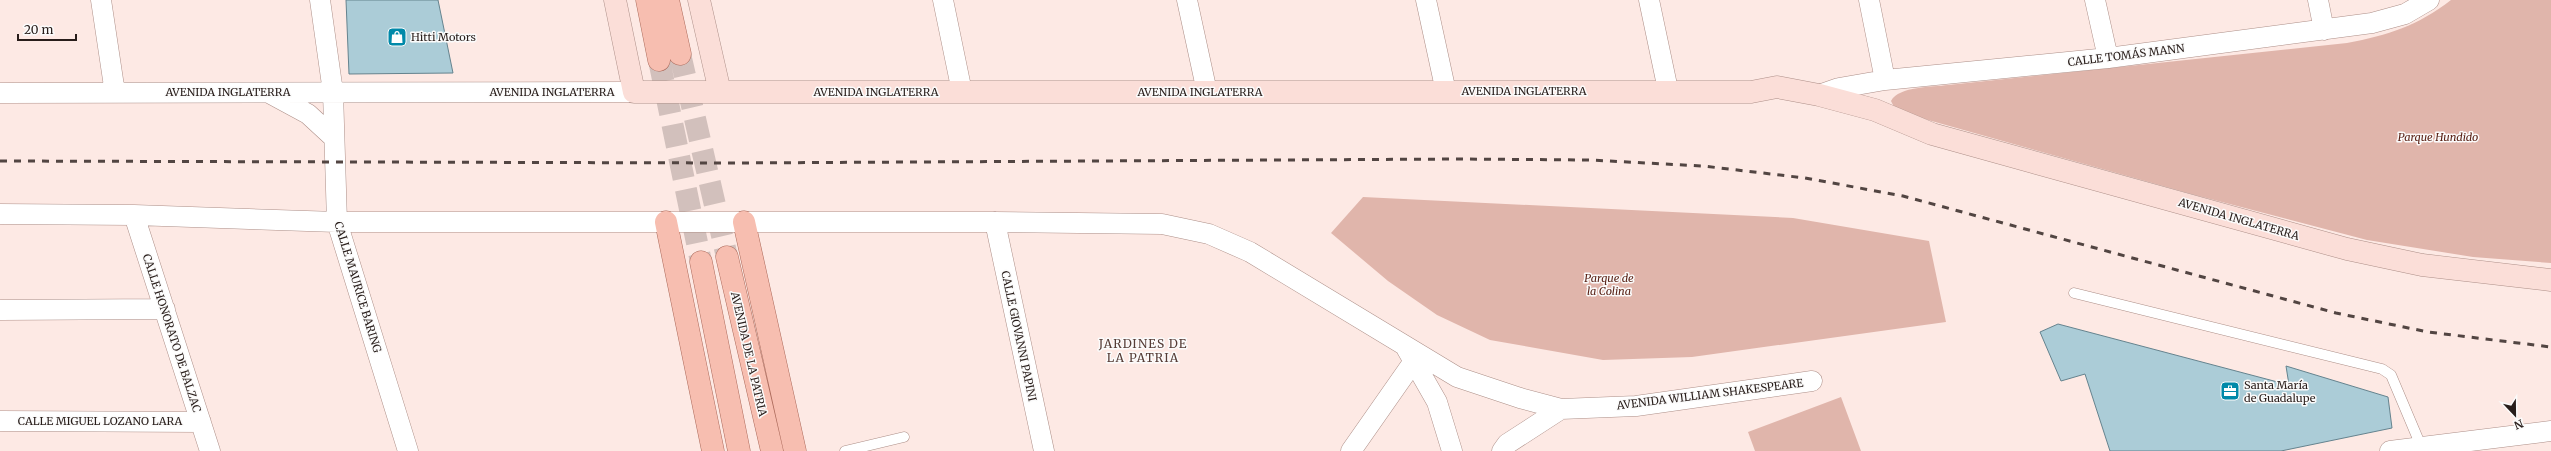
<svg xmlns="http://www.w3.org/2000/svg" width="2551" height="451" viewBox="0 0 2551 451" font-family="Merriweather,serif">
  <rect width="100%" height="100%" fill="#fde9e4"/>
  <path fill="#e0b5ab" d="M2451,0H2551V263L2473,257L2367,240L2195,195L1896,111L1891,101C1899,86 1933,87 1948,85L2347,43C2389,35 2417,26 2451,0Z
    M1363,197L1793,218L1929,241L1946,322L1692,357L1603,360L1490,340L1437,315L1388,281L1331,233Z
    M1841,397L1861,451H1755L1748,432Z"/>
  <path fill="#abccd7" stroke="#65838e" d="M346,0H438L453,73L349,74Z
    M2058,324L2289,385L2286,366L2388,397L2392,428L2281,451H2110L2085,374L2061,381L2040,332Z"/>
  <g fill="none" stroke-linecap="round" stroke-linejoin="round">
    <path stroke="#d2c0bc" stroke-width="22" stroke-dasharray="22 11" stroke-linecap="butt" d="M680,54L727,257
      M659,60L701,262"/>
    <g stroke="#ad8f88" stroke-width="11">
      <path id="lane" d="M2074,293L2382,369L2391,375L2421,446
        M845,451L904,437"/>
    </g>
    <g stroke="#ad8f88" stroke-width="21">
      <path id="street" d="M101,0L115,93
        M320,0L333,92L337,222L408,451
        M943,0L962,92
        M1187,0L1207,92
        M1426,0L1446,92
        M1649,0L1668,90
        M1869,0L1885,80
        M2095,0L2108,58
        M2318,0L2324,30
        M0,93L634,92
        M271,94L308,114L334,138
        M1819,95L1839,88L1885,80L2108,58L2372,23L2405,14L2429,0
        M0,214L134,215L337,222H995L1162,224L1209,234L1250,252L1457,377L1520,398L1561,409
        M134,215L210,451
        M995,222L1044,451
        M0,310L165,309
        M1405,346L1437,402L1452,451
        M0,421L201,422
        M1351,451L1414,361
        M1502,451L1507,444L1561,409L1636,406L1812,381
        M2390,451L2551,431"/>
    </g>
    <g stroke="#ad8f88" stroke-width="23">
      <path id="secondary" d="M615,0L634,92H1751L1777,87L1819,95L1875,110L1932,134L2347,249L2422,265L2551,280
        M699,0L720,92"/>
    </g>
    <g stroke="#ab695a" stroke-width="23">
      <path id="primary" d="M647,0L659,60
        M668,0L680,54
        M666,222L713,451
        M744,222L795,451
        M727,257L772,451
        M701,262L739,451"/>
    </g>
    <use href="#lane" stroke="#fff" stroke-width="10"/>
    <use href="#street" stroke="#fff" stroke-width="20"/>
    <use href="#secondary" stroke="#fbded8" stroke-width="22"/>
    <use href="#primary" stroke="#f7beb0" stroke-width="22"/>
    <path stroke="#524542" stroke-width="3" stroke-dasharray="7 7" stroke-linecap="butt" d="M0,161L732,163L1459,159L1590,160L1703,166L1805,178L1903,196L2336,313L2428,332L2551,347"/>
  </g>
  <defs>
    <g id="shop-square" transform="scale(1)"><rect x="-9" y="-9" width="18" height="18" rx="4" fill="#0089a9" stroke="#fbfbfb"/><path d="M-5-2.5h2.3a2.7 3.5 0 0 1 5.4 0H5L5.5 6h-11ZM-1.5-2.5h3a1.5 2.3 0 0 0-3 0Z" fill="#fff"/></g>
    <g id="office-square" transform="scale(1)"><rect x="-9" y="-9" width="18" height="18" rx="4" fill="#0089a9" stroke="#fbfbfb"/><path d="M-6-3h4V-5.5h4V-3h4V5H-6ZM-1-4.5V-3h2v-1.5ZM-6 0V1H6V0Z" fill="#fff"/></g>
  </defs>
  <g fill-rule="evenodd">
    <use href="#shop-square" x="397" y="37"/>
    <use href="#office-square" x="2230" y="391"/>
  </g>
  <g text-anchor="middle" stroke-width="3" stroke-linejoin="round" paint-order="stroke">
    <g font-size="11" fill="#281d1a" stroke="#fbfbfb" text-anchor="start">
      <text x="411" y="41">Hitti Motors</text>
      <text x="2244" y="389">Santa María<tspan x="2244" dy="13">de Guadalupe</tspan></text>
    </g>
    <g font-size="11" fill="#281d1a" stroke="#fbfbfb">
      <text transform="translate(2126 55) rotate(-7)" y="4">CALLE TOMÁS MANN</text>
      <text x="1524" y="95">AVENIDA INGLATERRA</text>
      <text x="228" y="96">AVENIDA INGLATERRA</text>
      <text x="552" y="96">AVENIDA INGLATERRA</text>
      <text x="876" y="96">AVENIDA INGLATERRA</text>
      <text x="1200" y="96">AVENIDA INGLATERRA</text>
      <text transform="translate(2239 219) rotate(16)" y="4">AVENIDA INGLATERRA</text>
      <text transform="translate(358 287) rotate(73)" y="4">CALLE MAURICE BARING</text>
      <text transform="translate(172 333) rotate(72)" y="4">CALLE HONORATO DE BALZAC</text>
      <text transform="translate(1019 336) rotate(78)" y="4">CALLE GIOVANNI PAPINI</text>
      <text transform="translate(749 354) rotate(77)" y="4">AVENIDA DE LA PATRIA</text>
      <text transform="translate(1710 394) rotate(-7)" y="4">AVENIDA WILLIAM SHAKESPEARE</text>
      <text x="100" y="425">CALLE MIGUEL LOZANO LARA</text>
    </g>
    <g font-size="11" font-style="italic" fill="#592115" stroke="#fbfbfb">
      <text x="2438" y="141">Parque Hundido</text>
      <text x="1609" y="282">Parque de<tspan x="1609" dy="13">la Colina</tspan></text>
    </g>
    <g font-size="12" letter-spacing="1" fill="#563c36" stroke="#fbfbfb">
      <text x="1143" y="348">JARDINES DE<tspan x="1143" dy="14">LA PATRIA</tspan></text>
    </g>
  </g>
  <g transform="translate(2515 415) rotate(158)" stroke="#fbfbfb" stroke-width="3" paint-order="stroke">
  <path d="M0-3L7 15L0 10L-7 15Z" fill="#281d1a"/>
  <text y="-6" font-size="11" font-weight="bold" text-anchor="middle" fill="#281d1a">N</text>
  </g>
  <path d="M18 34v6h58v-6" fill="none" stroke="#281d1a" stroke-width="2"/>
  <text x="24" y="34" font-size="12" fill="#281d1a" stroke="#fbfbfb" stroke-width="3" paint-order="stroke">20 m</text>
</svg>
